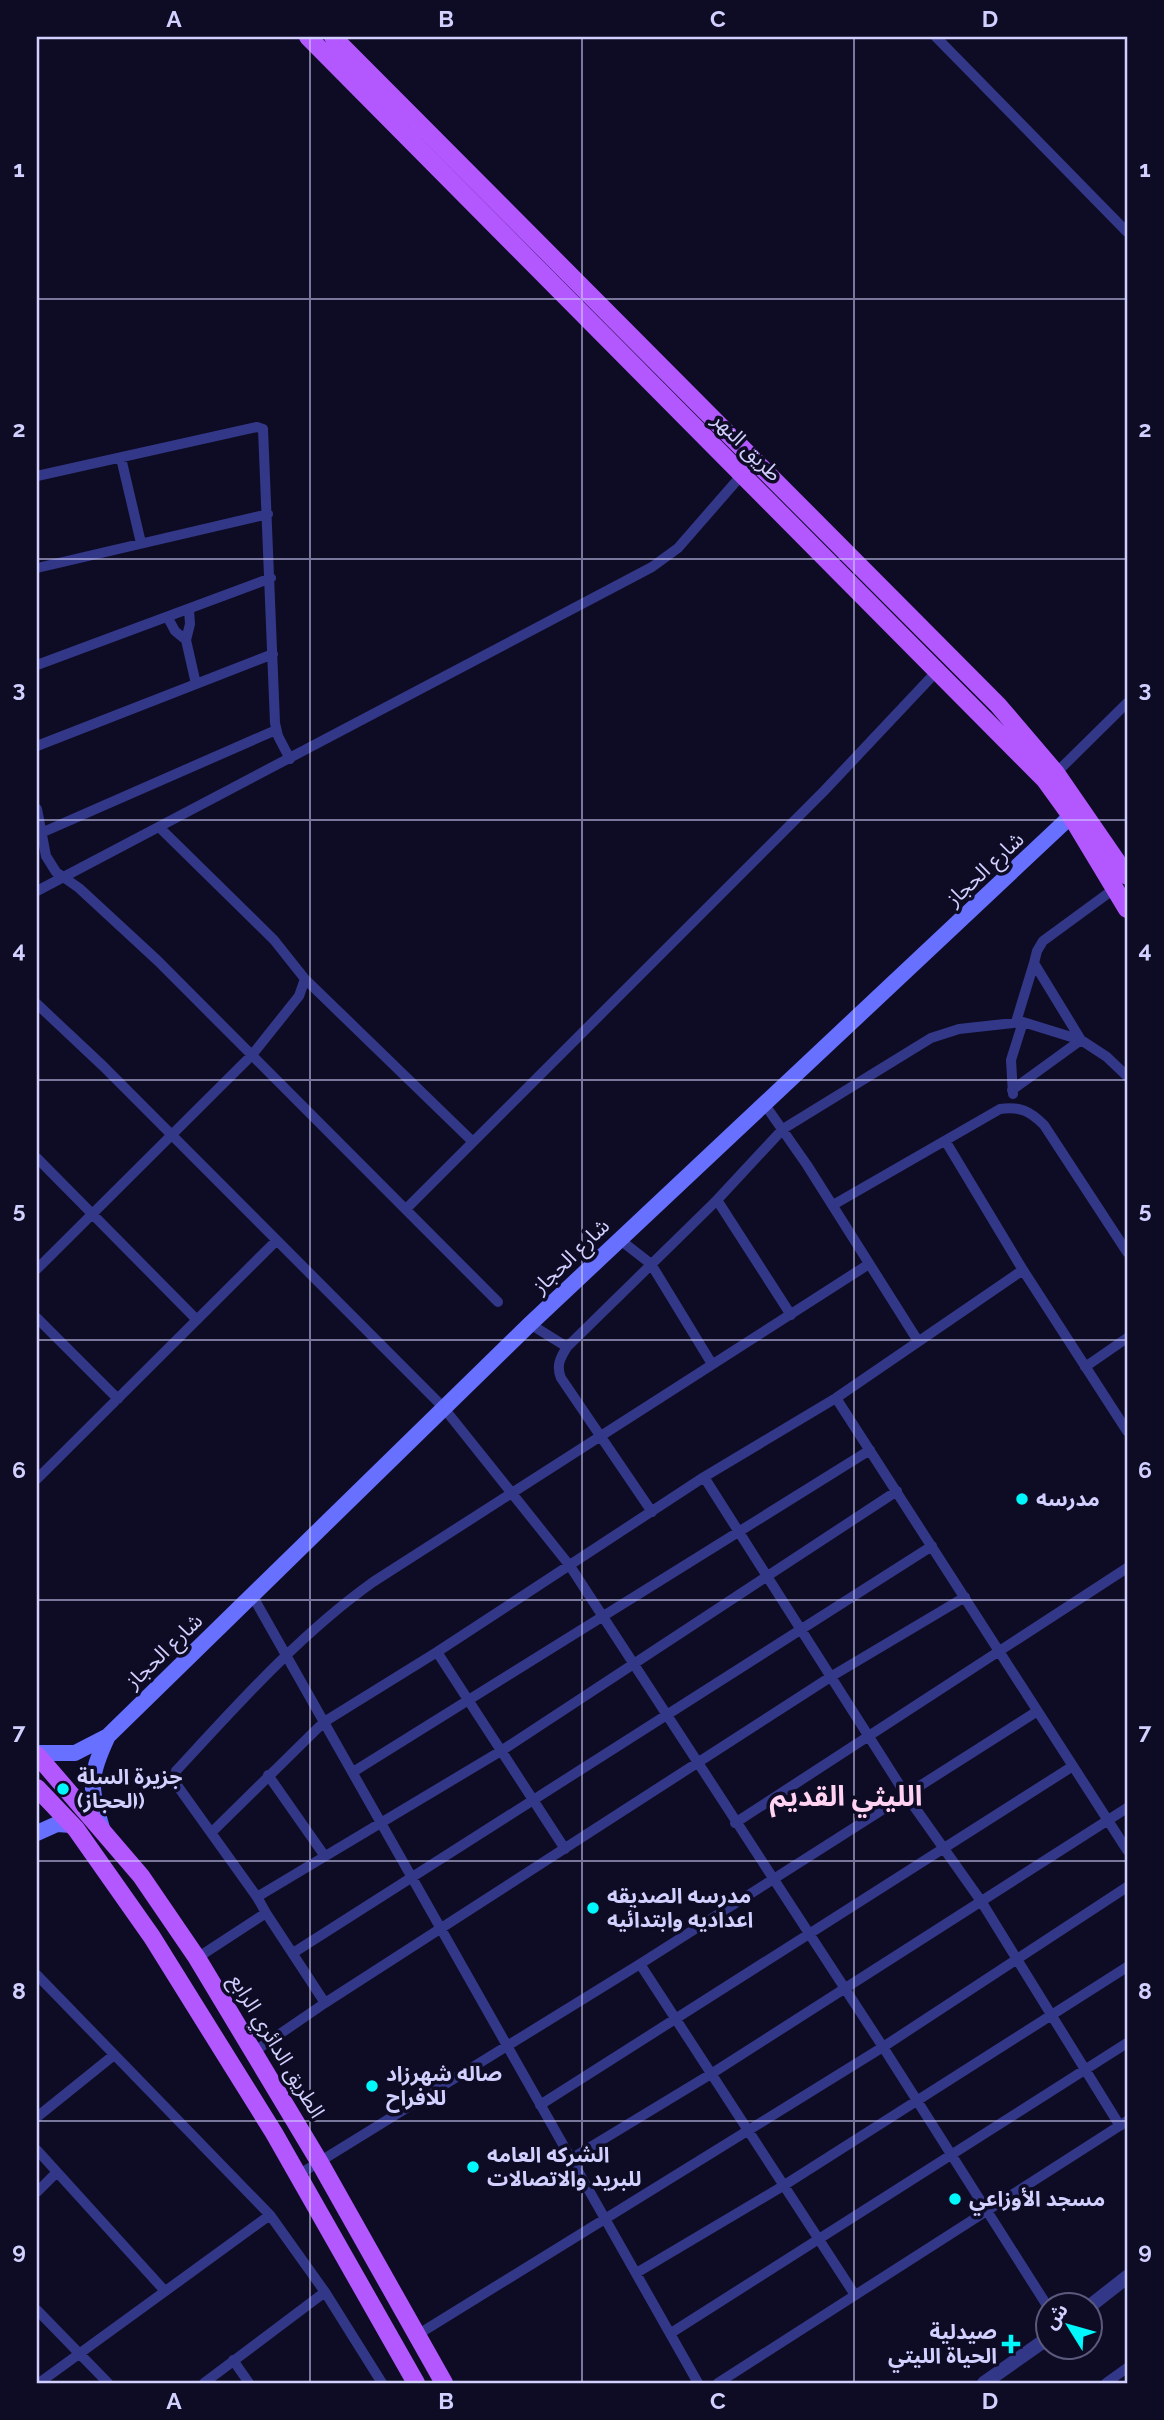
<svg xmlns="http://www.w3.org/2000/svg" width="1164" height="2420" viewBox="0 0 1164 2420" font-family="Raleway,'Noto Sans Arabic',sans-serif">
  <rect width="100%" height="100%" fill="#0e0c25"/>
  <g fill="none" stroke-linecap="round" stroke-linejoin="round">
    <path stroke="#333788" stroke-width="10" d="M936,37L1127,232
      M121,458L141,543
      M37,476L257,427L263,429L275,723L278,736L290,759
      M37,568L268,514
      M189,610L190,624L186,640L196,684
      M168,618L175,631L186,640
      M37,665L271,578
      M37,746L273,654
      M1056,773L1127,703
      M37,809L46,856L56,872L79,888L158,961L498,1302
      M41,833L276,730
      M37,891L652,567L678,548L753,462
      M305,979L472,1141
      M37,1004L103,1066L443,1407L570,1566L883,2047L1048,2307
      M1016,1022L1034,963
      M1012,1090L1081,1040L1034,963L1037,951L1043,941L1114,889
      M1013,1094L1011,1060L1023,1022
      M763,1102L807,1165L918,1341
      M946,1142L1023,1270L1127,1431
      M37,1158L197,1320
      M717,1200L791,1315
      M833,1205L1000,1109C1020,1106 1030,1111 1044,1125L1127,1252
      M406,1209L824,791L938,670
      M619,1239L651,1264L712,1364
      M37,1269L252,1055L299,996L305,979L274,940L159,827
      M37,1318L118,1399
      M530,1324L567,1347
      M1085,1367L1127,1338
      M836,1398L1127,1850
      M704,1477L906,1795L981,1901L1120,2126
      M37,1479L276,1241
      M652,1512L561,1378C556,1366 560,1358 567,1347L717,1200L783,1129L931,1038L959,1029L1023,1022L1081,1040L1107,1057L1127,1076
      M252,1595L698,2383
      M437,1652L565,1849
      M353,1772L870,1450
      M268,1775L324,1855
      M735,1823L1127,1568
      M212,1832L324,1722L437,1652L704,1477L836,1398L1023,1270
      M257,1897L174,1781L176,1771C237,1705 299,1635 373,1582L869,1264
      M266,1913L325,2003
      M293,1953L932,1546
      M197,1958L266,1913L257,1897L501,1751L897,1491
      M640,1964L855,2295
      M37,1975L270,2215L325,2292L382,2383
      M255,2051L325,2003L832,1676L965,1597
      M540,2105L1073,1766
      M37,2117L114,2055
      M37,2150L164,2290
      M569,2160L711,2074L1127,1808
      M298,2175L640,1964L1036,1712
      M37,2192L57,2172
      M638,2272L783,2186L1127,1967
      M37,2310L108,2383
      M671,2333L1127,2043
      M417,2335L883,2047L1127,1887
      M233,2360L249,2383
      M39,2383L270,2215
      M204,2383L325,2292
      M718,2383L1127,2121
      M1106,2383L1127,2368"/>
    <path stroke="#333788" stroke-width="14" d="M1090,2306L1127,2277
      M984,2383L1048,2338"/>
    <path stroke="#6770ff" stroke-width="16" d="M37,1753H75L108,1736L530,1324L1071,816
      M102,1828C89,1786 89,1777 107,1738
      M37,1833L57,1824L72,1825"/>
    <path stroke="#b357ff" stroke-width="18" d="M308,37L1045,780L1071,816L1127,909
      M333,37L998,705L1056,773L1127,876
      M37,1755L141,1876L197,1958L320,2163L444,2383
      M37,1788L76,1829L152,1937L274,2133L416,2383"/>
  </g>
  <path fill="none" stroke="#d2d0ff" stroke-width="2" stroke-opacity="0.55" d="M310,37V2383M582,37V2383M854,37V2383M37,299H1127M37,559H1127M37,820H1127M37,1080H1127M37,1340H1127M37,1600H1127M37,1861H1127M37,2121H1127"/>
  <g fill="#00f7fb" stroke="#0e0c25" stroke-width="2.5">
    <circle cx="1022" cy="1499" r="7"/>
    <circle cx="63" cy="1789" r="7"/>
    <circle cx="593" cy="1908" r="7"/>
    <circle cx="372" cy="2086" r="7"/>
    <circle cx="473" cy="2167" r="7"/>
    <circle cx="955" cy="2199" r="7"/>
    <path d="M1007.5 2333.5h7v7h7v7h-7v7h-7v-7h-7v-7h7z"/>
  </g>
  <g text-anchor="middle" stroke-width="7" stroke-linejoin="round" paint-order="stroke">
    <g font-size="21" fill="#d2d0ff" stroke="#0e0c25">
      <text transform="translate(747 447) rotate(45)" y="7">طريق النهر</text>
      <text transform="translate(985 869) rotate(-43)" y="7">شارع الحجاز</text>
      <text transform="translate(571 1256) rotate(-44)" y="7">شارع الحجاز</text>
      <text transform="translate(164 1651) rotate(-44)" y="7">شارع الحجاز</text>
      <text transform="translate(277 2046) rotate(59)" y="7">الطريق الدائري الرابع</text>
    </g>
    <g font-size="21" font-weight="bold" fill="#d2d0ff" stroke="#0e0c25" text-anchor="start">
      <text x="1036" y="1506">مدرسه</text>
      <text x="77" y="1784">جزيرة السلة<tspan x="77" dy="24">(الحجاز)</tspan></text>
      <text x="607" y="1903">مدرسه الصديقه<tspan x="607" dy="24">اعداديه وابتدائيه</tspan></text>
      <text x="386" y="2081">صاله شهرزاد<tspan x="386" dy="24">للافراح</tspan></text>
      <text x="487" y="2162">الشركه العامه<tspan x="487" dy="24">للبريد والاتصالات</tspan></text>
      <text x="969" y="2206">مسجد الأوزاعي</text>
      <text x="997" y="2339" text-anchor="end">صيدلية<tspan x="997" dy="24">الحياة الليتي</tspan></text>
    </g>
    <g font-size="28" font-weight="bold" fill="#ffd2f2" stroke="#0e0c25">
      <text x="846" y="1806">الليثي القديم</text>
    </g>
  </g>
  <rect width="1164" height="2420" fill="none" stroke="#0e0c25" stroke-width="77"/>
  <g transform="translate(1069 2326) rotate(307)"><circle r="33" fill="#0e0c25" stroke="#5c5a7c" stroke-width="2"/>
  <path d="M0-5L12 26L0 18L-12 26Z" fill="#00f7fb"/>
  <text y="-10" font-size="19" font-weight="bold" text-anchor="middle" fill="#d2d0ff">ش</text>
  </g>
  <rect x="38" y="38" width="1088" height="2344" fill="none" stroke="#d2d0ff" stroke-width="2.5"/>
  <g font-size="23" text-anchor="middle" font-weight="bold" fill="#d2d0ff">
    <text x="174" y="27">A</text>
    <text x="446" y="27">B</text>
    <text x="718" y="27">C</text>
    <text x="990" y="27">D</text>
    <text x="19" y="177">1</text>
    <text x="1145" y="177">1</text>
    <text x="19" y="437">2</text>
    <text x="1145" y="437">2</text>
    <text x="19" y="697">3</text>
    <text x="1145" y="697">3</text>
    <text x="19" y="958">4</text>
    <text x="1145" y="958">4</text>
    <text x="19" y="1218">5</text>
    <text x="1145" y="1218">5</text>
    <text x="19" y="1478">6</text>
    <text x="1145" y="1478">6</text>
    <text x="19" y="1739">7</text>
    <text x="1145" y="1739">7</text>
    <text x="19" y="1999">8</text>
    <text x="1145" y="1999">8</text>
    <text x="19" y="2259">9</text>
    <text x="1145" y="2259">9</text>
    <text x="174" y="2409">A</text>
    <text x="446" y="2409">B</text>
    <text x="718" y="2409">C</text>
    <text x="990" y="2409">D</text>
  </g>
</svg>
